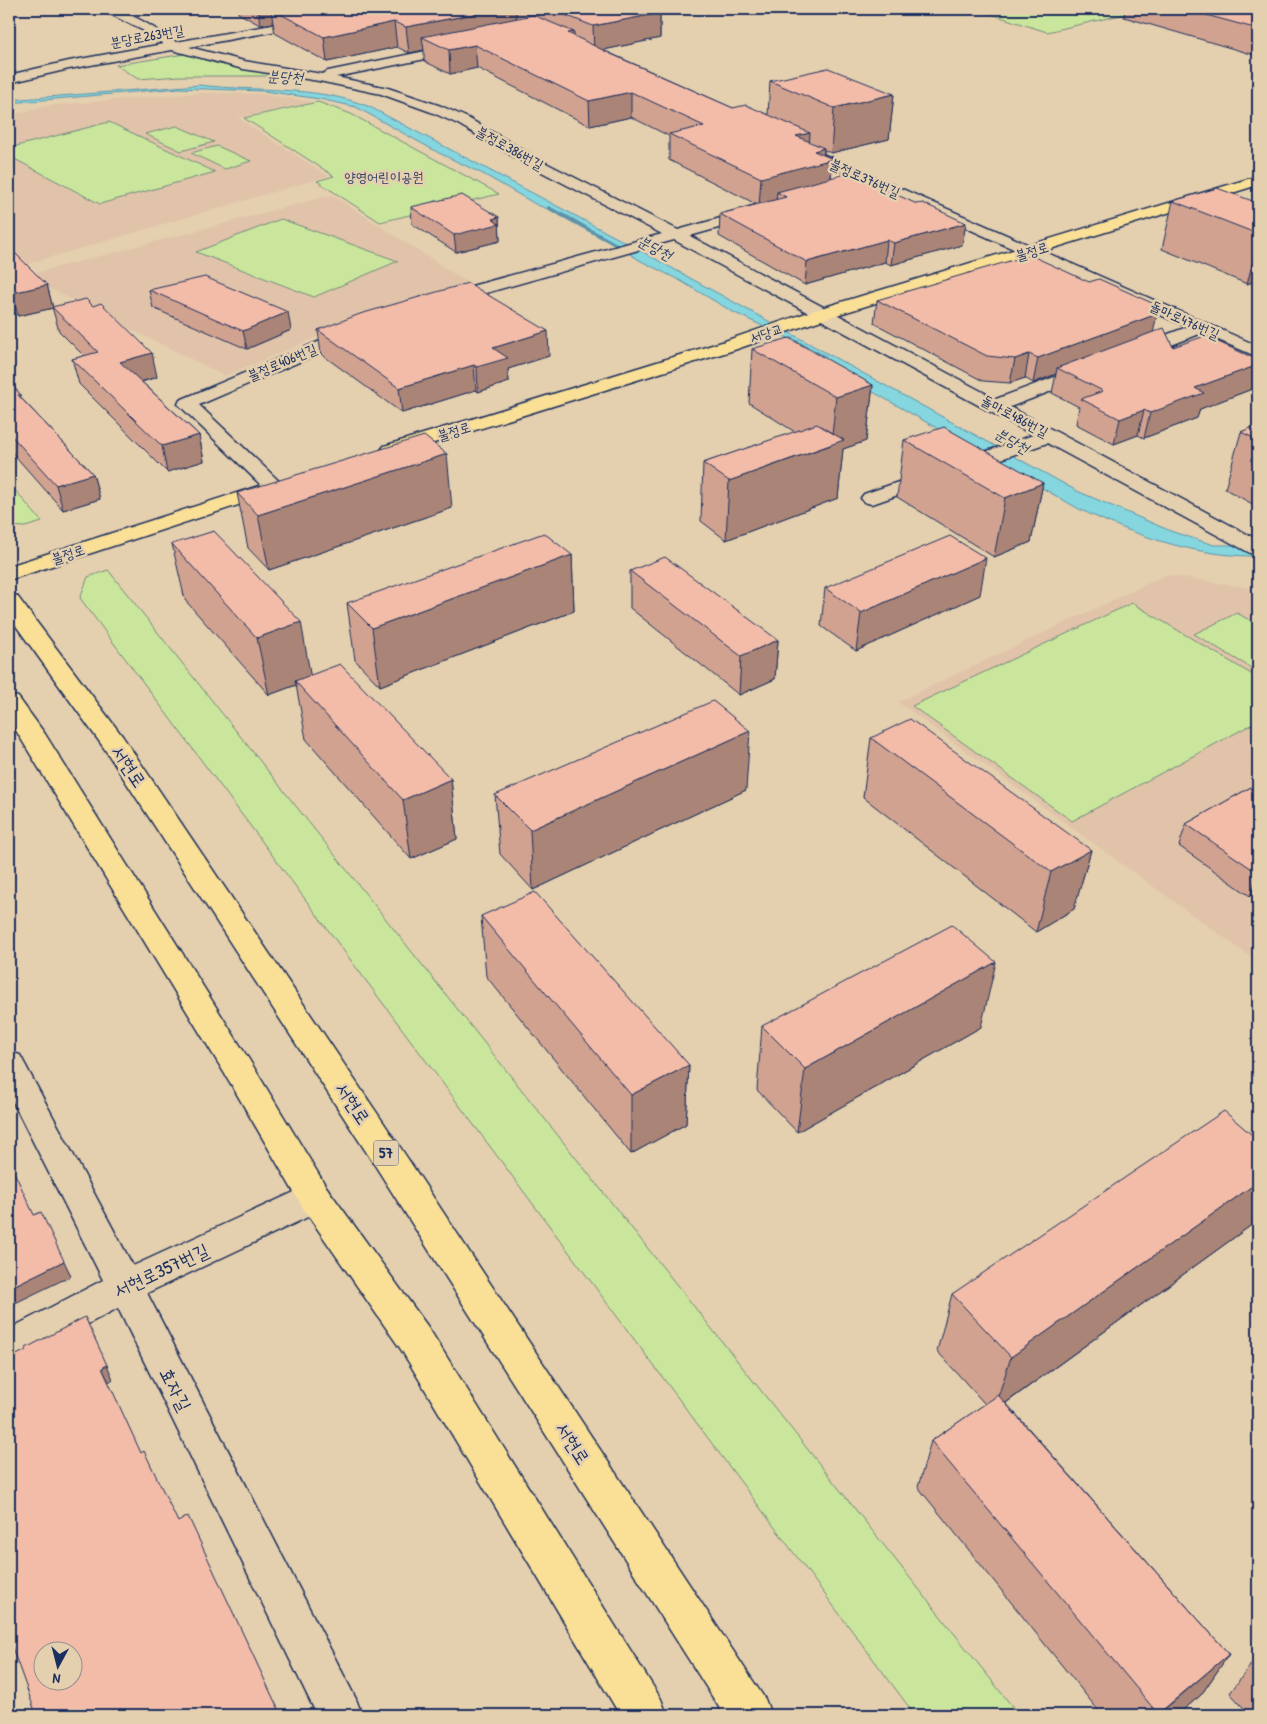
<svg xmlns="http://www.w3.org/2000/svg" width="1267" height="1724" viewBox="0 0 1267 1724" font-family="'Patrick Hand','Poor Story',sans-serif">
  <rect width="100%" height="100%" fill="#e4cfae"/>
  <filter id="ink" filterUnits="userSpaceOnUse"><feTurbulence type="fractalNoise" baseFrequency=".02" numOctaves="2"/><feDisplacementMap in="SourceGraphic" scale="10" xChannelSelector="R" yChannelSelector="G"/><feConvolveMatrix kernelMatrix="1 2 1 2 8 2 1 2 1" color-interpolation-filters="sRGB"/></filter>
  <g filter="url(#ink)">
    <path fill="#e0c3a9" d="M200,93L259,94L313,102L238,118L328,176L13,268L9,266V116L46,106Z
      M332,195L468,283L340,327L225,376L25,276Z
      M1166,575L1258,589V952L1251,957L898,702Z"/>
    <path fill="#cae69c" stroke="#728a7d" d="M975,9H1147L1047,32Z
      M185,54L215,63L278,76H180L138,79L116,65Z
      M318,102L351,114L499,194L380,222L317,181L334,176L244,118Z
      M109,122L215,172L100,204L9,156V148Z
      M177,126L214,142L181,151L145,134Z
      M217,146L251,161L225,169L191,153Z
      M281,219L398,261L314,297L196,252Z
      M9,483L42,522L25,527L9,526Z
      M108,570L1019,1715H915L80,598L88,577Z
      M1132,603L1258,678V721L1072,821L912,706Z
      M1237,613L1258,625V672L1194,634Z"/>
    <path fill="#85d6de" stroke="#5b93ab" d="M199,85C256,92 315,85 370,107L621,240L1077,491L1173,532L1214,545H1258V556C1196,557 1134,535 1079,509L824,364L811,349L733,312L679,280L641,261L570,217L537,205L485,175L439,153L356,107L320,99L264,91L179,88L9,103V100Z"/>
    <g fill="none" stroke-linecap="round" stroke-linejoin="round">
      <path fill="#5b93ab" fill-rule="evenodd" d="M549,206L628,249L629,250L624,251L547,209V207Z
        M791,337L826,356L827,357L822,358L789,340V338Z"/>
      <g stroke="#1b2f5e" stroke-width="3">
        <path id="minor" d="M103,9C129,9 154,28 176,42L363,9H385L380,12L189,47L244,61L322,74L328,71L460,44L464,45L466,48L464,51L460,52L336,77L388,88L441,106L468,118L540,160L678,230L756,208L761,210L764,213L761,216L690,236L996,399L1084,366L1090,365L1096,366L1099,370L1096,374L1010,407L1258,540V554L1250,553L1047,443L878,502L871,504L864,502L861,498L864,494L1033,435L674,240L447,304H435L433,300L435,296L662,234L530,166L458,124L431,112L381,94L319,81L243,69L172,50L69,69L9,83V75L69,61L163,44L146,32L104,11Z
          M798,143L1258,346V357L1202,333L1141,357L1135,358L1129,357L1126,353L1129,349L1187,327L793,150L791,147L793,144Z
          M356,326L362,327L365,331L362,335L199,405L281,483L284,487L281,491L274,493L267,491L178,404L180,400Z
          M9,1052L20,1055L133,1266L303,1188L315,1184L327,1188L332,1198L327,1208L147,1293L356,1699L362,1715H317L118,1308L22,1359L9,1364V1329L103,1280L9,1094Z"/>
      </g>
      <g stroke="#1b2f5e" stroke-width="3">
        <path id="major" d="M1258,176V185L827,318L734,350L398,454L391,456L384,454L381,450L384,446L722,342L815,310Z
          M274,481L281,483L284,487L281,491L9,580V566Z
          M9,594L17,596L123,737L400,1147L765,1699L771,1715H724L376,1167L104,748L9,616Z
          M9,695L18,697L45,734L253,1066L327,1188L428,1327L661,1699L667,1715H620L402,1351L303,1208L231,1084L9,719Z"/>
      </g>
      <use href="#minor" fill="#e4cfae" fill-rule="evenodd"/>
      <use href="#major" fill="#fadf96" fill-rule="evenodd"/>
    </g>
    <path fill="#d1a290" stroke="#1b2f5e" d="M238,9H649L660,13V38L603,50L733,108L768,115L770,81L894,94L889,139L831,153L824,150V155L833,159L831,178L917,204L966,223L962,245L891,265L885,262L805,285L719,236L720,214L756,204L669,160V136L631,117L590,126L477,68L450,74L424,61V50L409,53L397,47L327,62L275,33L273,23L260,25L238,13Z
      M1125,9H1258V56L1124,17Z
      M1173,201L1258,203V280L1247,284L1162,249Z
      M411,207L499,217L500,241L456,252L412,224Z
      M9,247L47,285L53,308L18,316L9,305Z
      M149,290L291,330L247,349L153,308Z
      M877,300L1153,332L1173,347L1258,360V384L1257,387L1200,409L1197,418L1144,438L1138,435L1114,444L1076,424L1079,407L1052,393L1056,374L1033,383L1025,378L1010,383L983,381L874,323Z
      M52,307L157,377L142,382L199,435L204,461L167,472L79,384L72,359L84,356L59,331Z
      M318,330L549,356L508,369L509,382L478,392L476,390L402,413L321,354Z
      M752,349L873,385L866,441L843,449L838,498L726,540L701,521L703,463L795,432L749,403Z
      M9,382L20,394L21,398L93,474L100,499L63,510L9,449Z
      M1258,425V507L1225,489L1241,432Z
      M904,440L1043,483L1031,542L994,557L897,497Z
      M237,493L452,508L269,570L248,548Z
      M172,544L311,675L451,779L457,839L411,859L306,739L296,685L269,695L185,600Z
      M572,555L574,611L380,686L355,660L347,603Z
      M630,571L778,640L775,679L739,695L630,608Z
      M825,588L980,595L856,651L821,626Z
      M871,738L1091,850L1074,909L1036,932L863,797Z
      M1258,783V890L1250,896L1179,846L1186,824Z
      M746,790L533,890L500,854L495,795Z
      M481,916L689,1065L686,1124L631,1154L486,976Z
      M762,1026L981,1027L797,1132L757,1090Z
      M1258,1140V1219L1257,1221L1006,1403L1229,1654L1201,1695L1177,1715H1102L918,1487L931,1441L985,1404L937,1351L952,1294Z
      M1258,1655V1715H1250L1230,1693Z"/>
    <path fill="#aa8476" stroke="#1b2f5e" d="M258,9H271L273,23L260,25Z
      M501,9H516L517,30L422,37L424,50L409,53L406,27Z
      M660,13V38L594,52L593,26Z
      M394,22L397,47L327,62L324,37Z
      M574,32V56L568,33Z
      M475,45L477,68L450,74L449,50Z
      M631,92V117L590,126L589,101Z
      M894,94L889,139L831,153L834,108Z
      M810,133L808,159L796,136Z
      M824,148L823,162L833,159L830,186L786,197L777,192L776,201L759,206L761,178L814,151Z
      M499,217L500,241L456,252L454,235L492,219Z
      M966,223L962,245L891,265L894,243Z
      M887,240L885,262L805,285L807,262Z
      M1258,242V280L1247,284Z
      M47,285L53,308L18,316L12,293Z
      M288,312L291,330L247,349L243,331Z
      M1157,314L1152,338L1057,368L1056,374L1033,383L1038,358Z
      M548,331L549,356L508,369L509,382L478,392L477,367L493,348Z
      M152,353L157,377L126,386L120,362Z
      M1029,354L1025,378L1010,383L1015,359Z
      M474,365L476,390L402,413L399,388Z
      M1258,365V384L1257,387L1200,409L1197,418L1144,438L1150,413L1195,388Z
      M873,385L866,441L843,449L838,498L726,540L729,481L831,445L836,397Z
      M1144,410L1138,435L1114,444L1120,419Z
      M199,435L204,461L167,472L162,446Z
      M447,454L452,508L269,570L258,515Z
      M93,474L100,499L63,510L56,485Z
      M1043,483L1031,542L994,557L1005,498Z
      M572,555L574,611L380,686L372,628Z
      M986,558L980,595L856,651L861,613Z
      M301,622L311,679L295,681L296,685L269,695L257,638Z
      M778,640L775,679L739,695L741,656Z
      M750,731L746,790L533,890L530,830Z
      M451,779L457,839L411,859L403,800Z
      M1091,850L1074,909L1036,932L1051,872Z
      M1258,874V890L1250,896Z
      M996,962L981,1027L797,1132L805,1069Z
      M689,1065L686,1124L631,1154V1095Z
      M1258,1182V1219L1257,1221L993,1412L1011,1357Z
      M64,1261L71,1276L9,1306V1288Z
      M107,1365L113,1379L109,1382L102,1368Z
      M1229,1654L1201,1695L1177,1715H1158Z"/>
    <path fill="#f3bca8" stroke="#1b2f5e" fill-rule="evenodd" d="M271,9H501L406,27L394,22L324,37Z
      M550,9H649L660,13L593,26Z
      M1184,9H1241L1258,14V29Z
      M533,15L574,32L568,33L611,54L733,108L746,105L810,133L796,136L824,148L814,151L833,159L761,178L669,134L704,126L631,92L589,101L475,45L449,50L422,37Z
      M828,68L894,94L834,108L770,81Z
      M849,173L917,204L923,203L966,223L894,243L887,240L807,262L720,214L786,197L777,192Z
      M1217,188L1258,203V234L1173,201Z
      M462,195L499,217L492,219L499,224L454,235L411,207Z
      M9,247L47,285L12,293L9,290Z
      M1030,255L1089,282L1099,279L1152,303L1157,314L1038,358L1029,354L1015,359L987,356L877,300Z
      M205,277L288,312L243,331L149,290Z
      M468,283L548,331L493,348L508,358L477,367L474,365L399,388L318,330L360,314Z
      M86,299L93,306L101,303L152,353L120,362L199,435L162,446L72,359L98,352L52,307Z
      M1164,328L1173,347L1205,336L1258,360V365L1195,388L1204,393L1150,413L1144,410L1120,419L1081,399L1103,391L1057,368Z
      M789,338L873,385L836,397L752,349Z
      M9,382L20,394L18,395L93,474L56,485L9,433Z
      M817,424L844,440L729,481L703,463Z
      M1258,425V440L1241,432Z
      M944,427L1043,483L1005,498L904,440Z
      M424,436L447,454L258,515L237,493Z
      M214,531L301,622L257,638L172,544Z
      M544,533L572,555L372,628L347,603Z
      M950,536L986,558L861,613L825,588Z
      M665,557L778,640L741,656L630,571Z
      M340,664L451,779L403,800L295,681Z
      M713,701L750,731L530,830L495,795Z
      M910,719L1091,850L1051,872L871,738Z
      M1258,783V873L1186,824Z
      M535,892L689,1065L631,1095L481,916Z
      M952,925L996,962L805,1069L762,1026Z
      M1224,1111L1258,1140V1182L1011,1357L952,1294Z
      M9,1161L34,1215L41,1212L64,1261L9,1288Z
      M85,1317L107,1365L102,1368L141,1453L144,1451L178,1522L188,1516L281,1715H34L36,1714L9,1639V1359L26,1350V1348ZM42,1652H72V1682H42Z
      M998,1395L1229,1654L1158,1714L931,1441Z"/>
  </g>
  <g text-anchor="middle" stroke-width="5" stroke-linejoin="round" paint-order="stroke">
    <g font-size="14" fill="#1b2f5e" stroke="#e4cfae">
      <text transform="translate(147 36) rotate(-10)" y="5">분당로263번길</text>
      <text transform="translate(510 148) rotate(29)" y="5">불정로386번길</text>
      <text transform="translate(865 178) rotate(24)" y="5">불정로376번길</text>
      <text transform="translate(1032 251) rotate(-17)" y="5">불정로</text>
      <text transform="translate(1185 320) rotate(24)" y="5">돌마로476번길</text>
      <text transform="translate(766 333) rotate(-19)" y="5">서당교</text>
      <text transform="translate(282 362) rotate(-23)" y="5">불정로406번길</text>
      <text transform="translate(1015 416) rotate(28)" y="5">돌마로486번길</text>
      <text transform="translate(454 431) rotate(-17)" y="5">불정로</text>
      <text transform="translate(68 554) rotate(-18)" y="5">불정로</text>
    </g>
    <g font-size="14" fill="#2c4164" stroke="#e4cfae">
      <text x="384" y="182">양영어린이공원</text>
    </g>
    <g font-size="15" font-style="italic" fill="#26406b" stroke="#e4cfae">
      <text transform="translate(285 77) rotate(3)" y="5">분당천</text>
      <text transform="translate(655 248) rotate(28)" y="5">분당천</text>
      <text transform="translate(1012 441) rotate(30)" y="5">분당천</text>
    </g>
    <rect fill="#e4cfae" stroke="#575f76" stroke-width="1" x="373.5" y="1140.5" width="25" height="25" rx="4"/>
    <g font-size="15" font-weight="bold" fill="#1b2f5e">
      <text x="386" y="1158">57</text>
    </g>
    <g font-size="19" fill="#1b2f5e" stroke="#e4cfae">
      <text transform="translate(129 766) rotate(56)" y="7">서현로</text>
      <text transform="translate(353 1103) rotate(56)" y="7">서현로</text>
      <text transform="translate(161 1270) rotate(-25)" y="7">서현로357번길</text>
      <text transform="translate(176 1389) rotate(63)" y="7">효자길</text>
      <text transform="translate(573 1443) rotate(57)" y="7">서현로</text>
    </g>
  </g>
  <rect width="1267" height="1724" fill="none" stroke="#e4cfae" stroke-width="30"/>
  <rect x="15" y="15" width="1237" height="1694" fill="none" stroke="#1b2f5e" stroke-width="2" filter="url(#ink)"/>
  <g transform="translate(58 1666) rotate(187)"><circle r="24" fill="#e4cfae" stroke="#948f8e"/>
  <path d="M0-4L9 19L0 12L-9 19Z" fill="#1b2f5e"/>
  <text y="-8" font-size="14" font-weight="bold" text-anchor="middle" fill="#1b2f5e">N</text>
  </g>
</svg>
